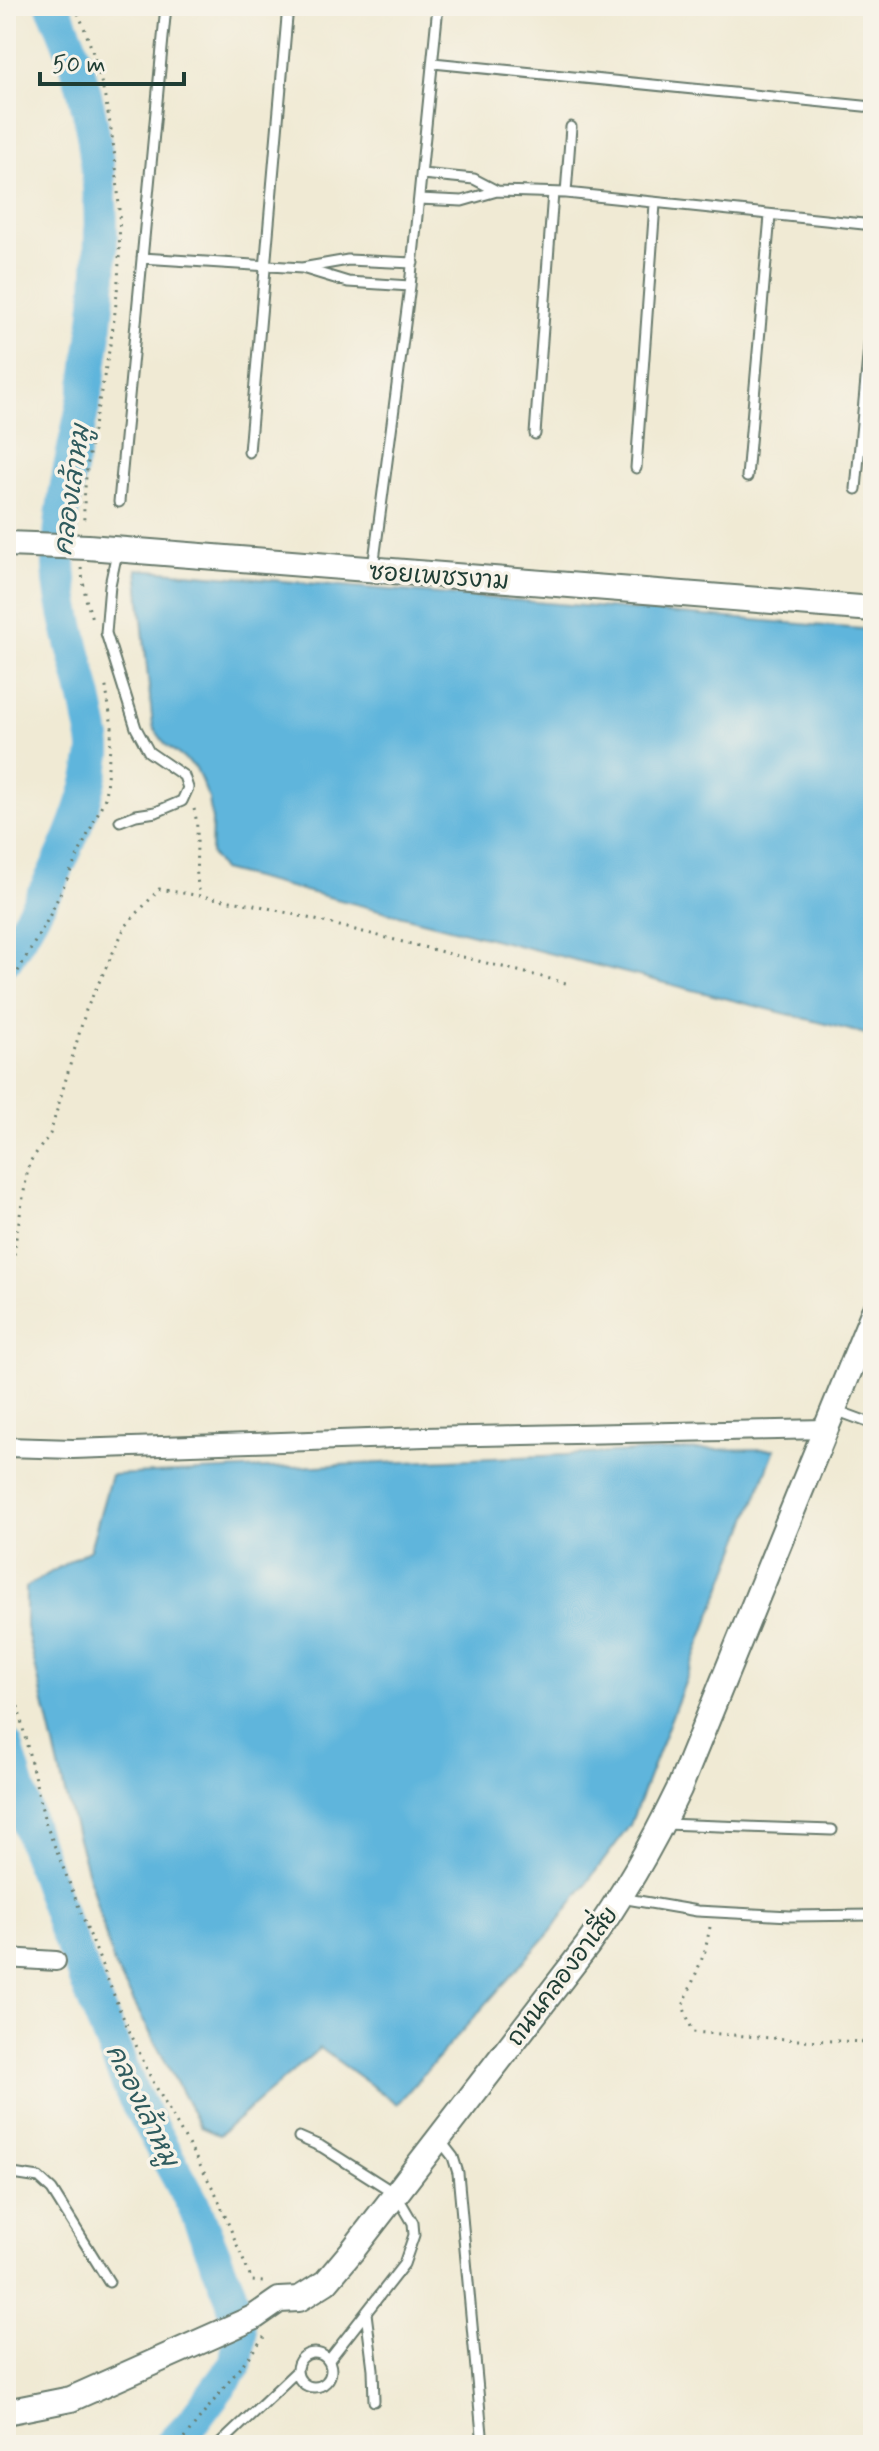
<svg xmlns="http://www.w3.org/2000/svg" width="879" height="2451" viewBox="0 0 879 2451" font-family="Mynerve,'Playpen Sans Thai',sans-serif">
  <rect width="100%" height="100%" fill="#f7f3e8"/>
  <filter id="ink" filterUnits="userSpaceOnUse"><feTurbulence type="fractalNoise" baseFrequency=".0125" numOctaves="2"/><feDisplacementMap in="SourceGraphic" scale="16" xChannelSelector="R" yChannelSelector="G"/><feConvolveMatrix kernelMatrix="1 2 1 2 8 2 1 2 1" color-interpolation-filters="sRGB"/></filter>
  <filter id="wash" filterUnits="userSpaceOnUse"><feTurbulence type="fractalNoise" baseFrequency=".006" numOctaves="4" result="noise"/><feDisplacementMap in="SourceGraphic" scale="32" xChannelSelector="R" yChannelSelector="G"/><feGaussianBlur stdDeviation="1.8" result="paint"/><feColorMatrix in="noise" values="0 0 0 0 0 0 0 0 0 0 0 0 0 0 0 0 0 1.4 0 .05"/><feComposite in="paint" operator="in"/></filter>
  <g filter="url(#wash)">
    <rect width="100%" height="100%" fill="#f0ead4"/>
    <path fill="#5fb5dc" stroke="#3f7988" stroke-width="2" d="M137,569L873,630V1036L222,870L211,854L212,820L209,799L196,768L166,745L153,727Z
      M775,1449L630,1825L551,1931L397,2104L320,2048L219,2135L200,2127L114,1965L65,1793L26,1627V1587L90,1549L111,1475L675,1450Z"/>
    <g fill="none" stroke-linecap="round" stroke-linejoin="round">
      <path stroke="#5fb5dc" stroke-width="34" d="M6,958C43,900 85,823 95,754C96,741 91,726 89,713C80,665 58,605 59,558C60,495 79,435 89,374C109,254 108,117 53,6
        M6,1746L34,1841L62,1921L131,2091L193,2204L232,2298L240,2333L236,2364L191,2424L171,2445"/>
    </g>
  </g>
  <g filter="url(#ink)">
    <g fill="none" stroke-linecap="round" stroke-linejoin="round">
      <g stroke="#687a6c" stroke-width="13">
        <path id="service" d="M433,63L873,107
          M422,174L474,179L497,191
          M566,193L571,127
          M419,199L462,201L497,191L566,193L873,225
          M142,258L302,268L348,282L410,286
          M302,268L348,260L413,263
          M535,434L553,193
          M249,452L288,6
          M636,468L655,204
          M747,477L770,216
          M856,489L873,302
          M119,502L166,6
          M117,552L110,585L106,633L136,728L149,752L184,776L188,788L182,801L156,812L136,815L120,821
          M373,568L410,286L438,6
          M835,1410L873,1424
          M665,1824L832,1830
          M621,1898L697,1911L790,1916L873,1915
          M299,2137L322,2147L396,2194L413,2223L414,2235L404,2264L329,2360
          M439,2139L453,2157L458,2173L483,2445
          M6,2173L39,2178L52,2190L109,2282
          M366,2313L373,2369L374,2401
          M297 2370a17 17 0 1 1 34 0a17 17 0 1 1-34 0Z
          M219,2445L297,2371"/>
      </g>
      <g stroke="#687a6c" stroke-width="22">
        <path id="minor" d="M6,1447L73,1449L425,1437L826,1429
          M6,1958L56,1961"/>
      </g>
      <g stroke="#687a6c" stroke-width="28">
        <path id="tertiary" d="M6,544L88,547L873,609
          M6,2412L71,2399L253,2318L279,2300L299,2299L326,2282L352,2251L587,1946C623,1896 652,1845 679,1789L873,1313"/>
      </g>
      <path stroke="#687a6c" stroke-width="3" stroke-dasharray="2 6" stroke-linecap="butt" d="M75,6C119,103 129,235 111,339C101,401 82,461 84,525
        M81,568L86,599L92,619
        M194,809C202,838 191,868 201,896
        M6,992L48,919L105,798L112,727L105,681
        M6,1326L16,1238L29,1163L50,1134L86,1010L125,927L159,889L260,906L566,983
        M6,1668L14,1690L45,1822L119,2008L151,2078L216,2194L252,2281L264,2282
        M710,1927L705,1951L683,2006L693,2032L798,2040L873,2042
        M179,2445L264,2337"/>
      <use href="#service" stroke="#fff" stroke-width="9"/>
      <use href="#minor" stroke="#fff" stroke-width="18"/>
      <use href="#tertiary" stroke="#fff" stroke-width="24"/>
    </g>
  </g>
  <g text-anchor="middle" stroke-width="7" stroke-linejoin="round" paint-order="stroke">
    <g font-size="24" fill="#1f3d34" stroke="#f7f3e8">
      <text transform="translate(439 576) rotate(4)" y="8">ซอยเพชรงาม</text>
      <text transform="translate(562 1976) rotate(-53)" y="8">ถนนคลองอาเสี่ย</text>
    </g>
    <g font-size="26" font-style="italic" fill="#2f5b5e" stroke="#f7f3e8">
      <text transform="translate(71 490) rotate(-82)" y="9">คลองเล้าหมู</text>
      <text transform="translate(143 2105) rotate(64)" y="9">คลองเล้าหมู</text>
    </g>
  </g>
  <rect width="879" height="2451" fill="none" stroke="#f7f3e8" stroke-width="32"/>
  <path d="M40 72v12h144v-12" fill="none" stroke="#1f3d34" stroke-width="4"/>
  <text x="52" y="72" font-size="24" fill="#1f3d34" stroke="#f7f3e8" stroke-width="6" paint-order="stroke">50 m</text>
</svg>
